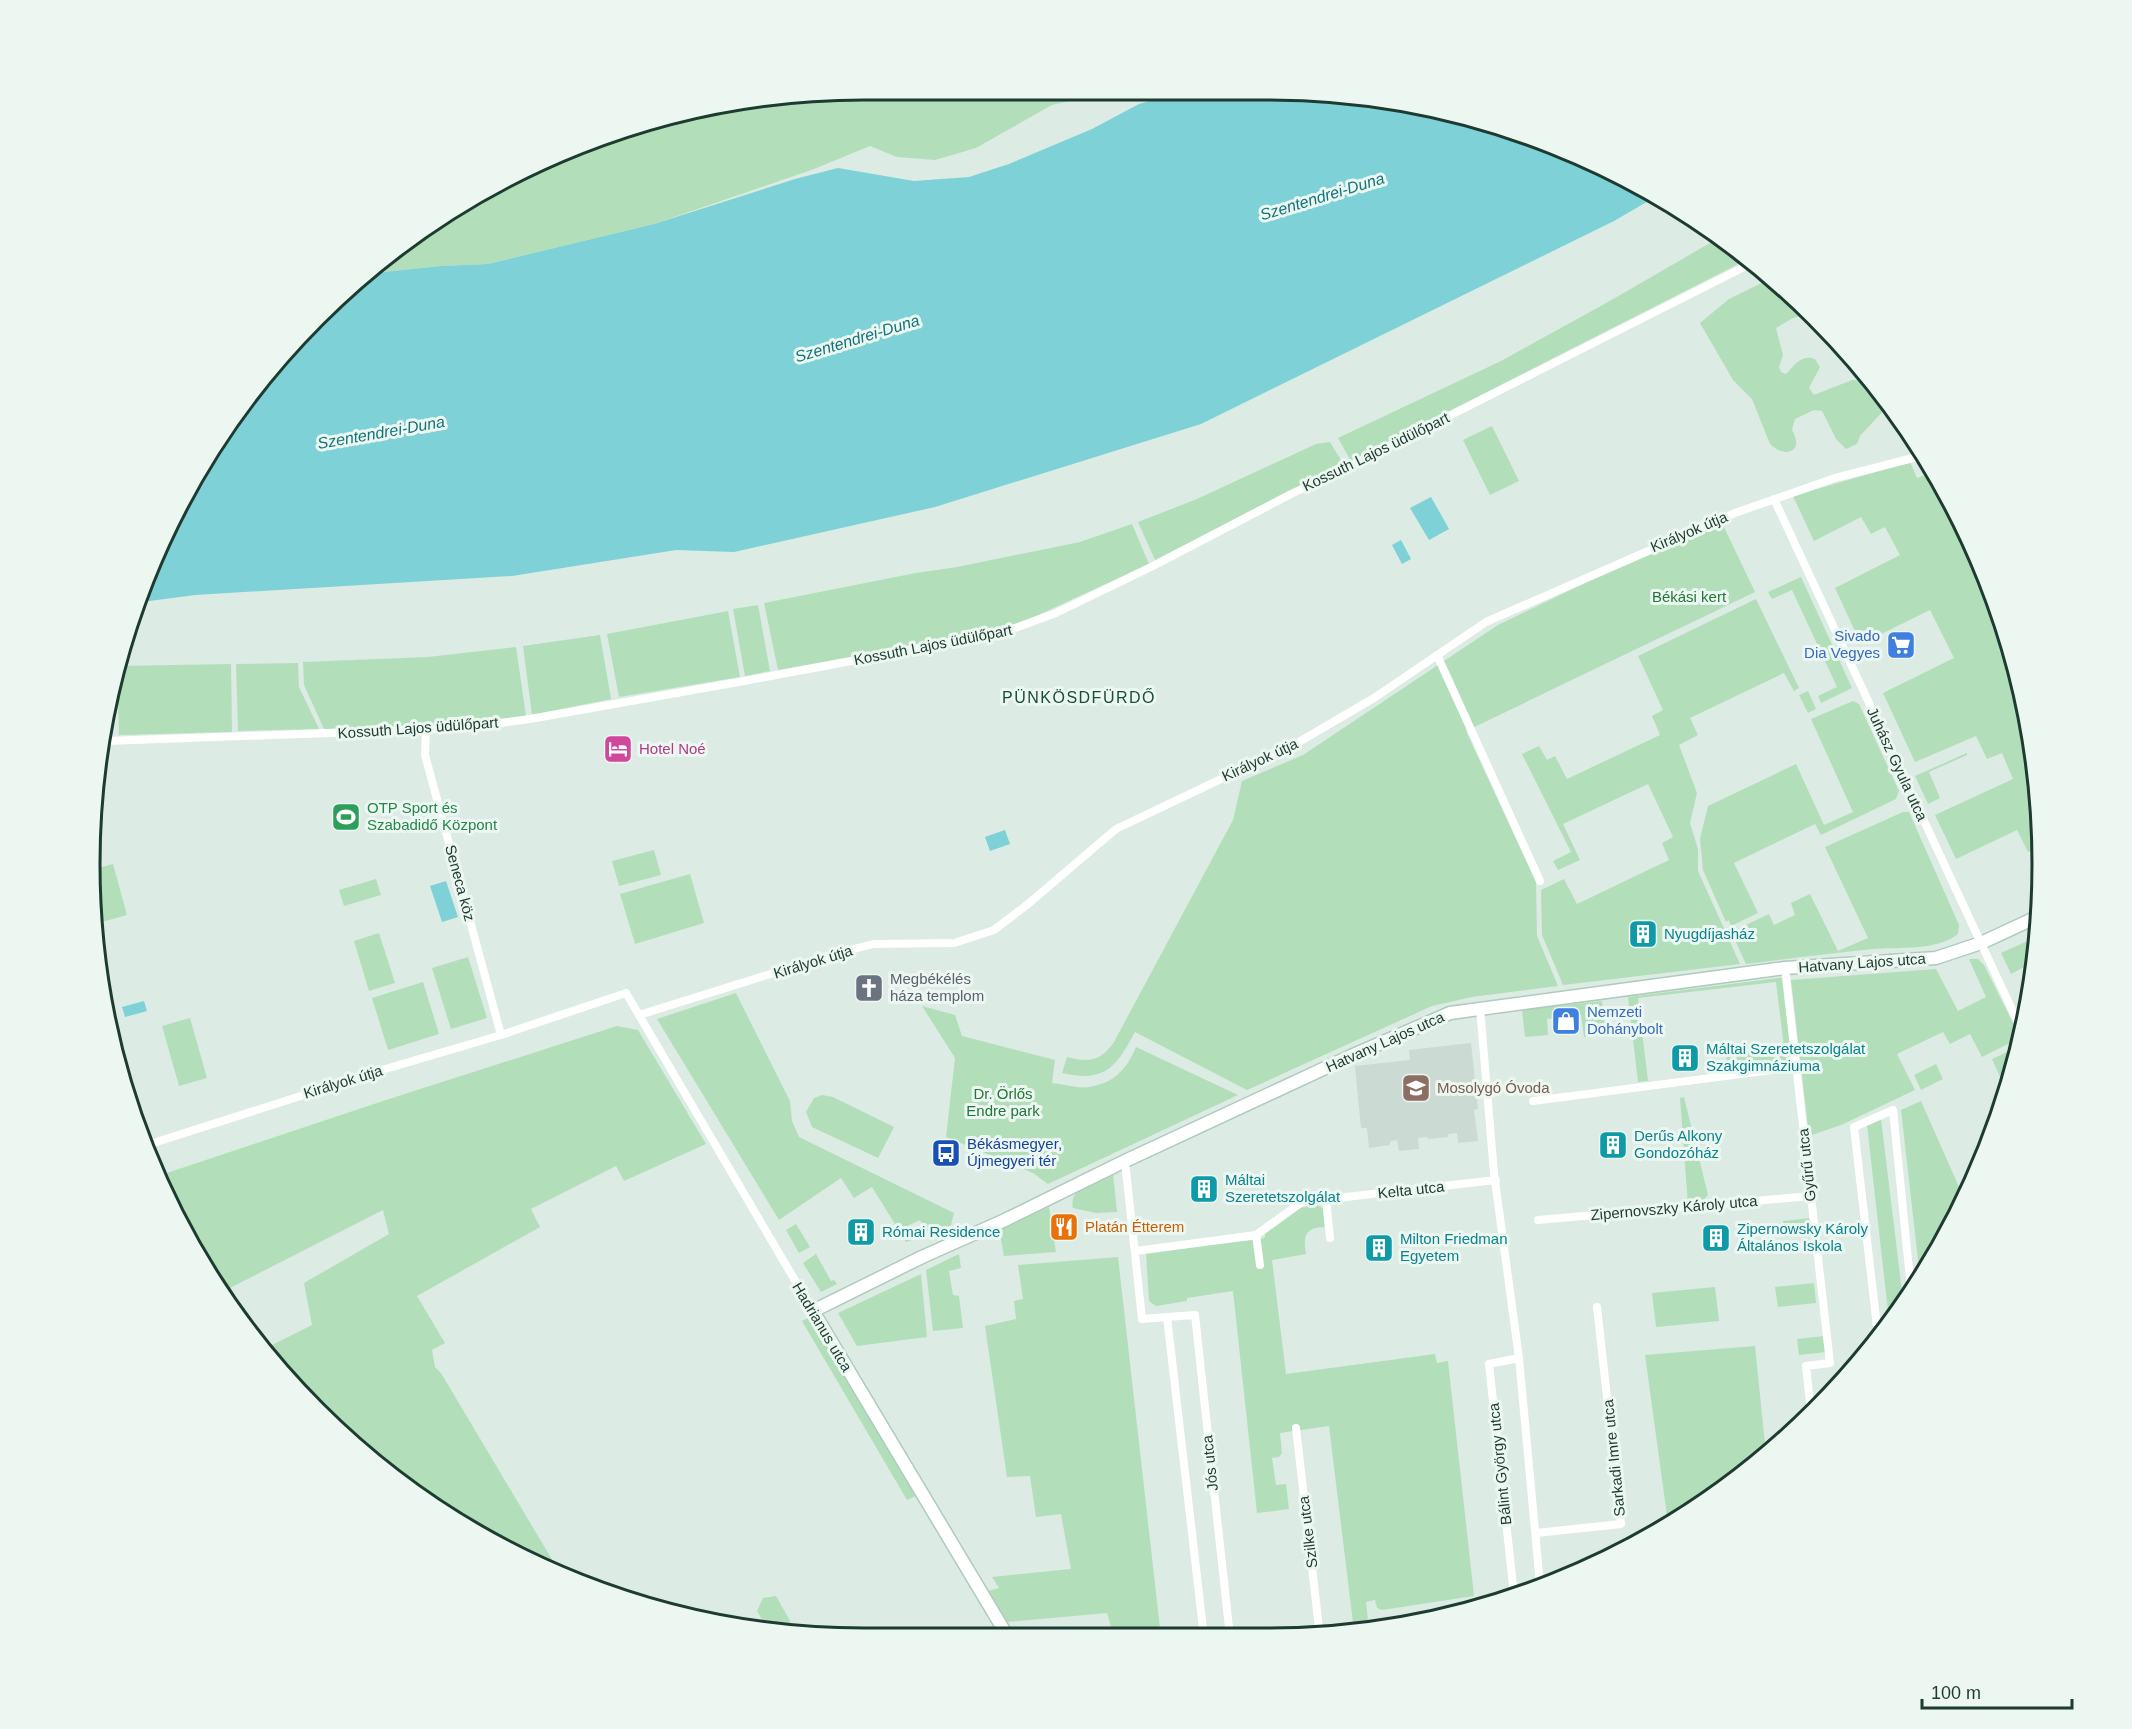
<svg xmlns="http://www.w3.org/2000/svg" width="2132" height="1729" viewBox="0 0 2132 1729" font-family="Helvetica,sans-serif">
  <rect width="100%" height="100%" fill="#dcebe3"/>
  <path fill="#cbdad2" d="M1471,1043L1478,1109L1474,1110L1478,1141L1458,1143L1457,1133L1448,1134V1137L1428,1139L1427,1137L1418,1138L1419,1149L1399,1151L1397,1140L1390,1141V1145L1369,1148L1367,1128H1361L1355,1066L1410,1060L1409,1050Z"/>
  <path fill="#b2dfba" d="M865,90L1113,91L1052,105L976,148L935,160L897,157L870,146L814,169L654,224L488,264L441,266L374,273L478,194L664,116Z
    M1717,239L1746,260L1351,461L1338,438L1501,361L1608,302Z
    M1772,278L1808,314L1793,318L1776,328L1783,355L1779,367L1781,372L1786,374C1795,365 1801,354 1815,359L1820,367L1809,388L1814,395L1852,380L1870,381L1880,391L1885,409L1860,436L1857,444L1846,449L1836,439L1822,411L1814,410L1795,419L1792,430C1805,452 1785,459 1770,444L1752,399L1733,380L1700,323L1729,299Z
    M1492,426L1519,481L1490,495L1463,440Z
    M1330,442L1344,465L1155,560L1138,522L1197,499L1316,444Z
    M1910,462L1917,478L1931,473L1962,522L2016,664L2040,813L2039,852L2037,848L2028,852L2017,830L1956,859L1935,815L2013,779L2002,753L1987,759L1976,736L1915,762L1883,693L1954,658L1930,610L1861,644L1835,588L1900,555L1885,527L1871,534L1861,517L1814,541L1793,496Z
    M1722,523L1755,592L1466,731L1536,882L1537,936L1558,986L1472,997L1432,1006L1247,1090L1135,1032C1116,1067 1105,1083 1062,1073L1067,1057C1089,1063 1101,1061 1114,1042L1233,820L1242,781L1303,755L1498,625L1636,558Z
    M1132,524L1149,564L1036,616L1015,624L889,650L778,670L764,603L916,573L957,567L1080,542Z
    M1801,577L1852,688L1821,703L1818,696L1837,687L1792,590L1772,599L1768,592Z
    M1756,599L1799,688L1794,691L1784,673L1690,718L1698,735L1679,745L1697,793L1690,823L1698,849V871L1740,964L1563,985L1542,935L1541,890L1564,879L1577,904L1669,860L1662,843L1673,837L1648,784L1563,824L1580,860L1558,870L1553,861L1571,852L1522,754L1539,746L1547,760L1555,756L1567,779L1660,735L1652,716L1663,710L1638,656Z
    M758,605L770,671L745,676L733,609Z
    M728,611L740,677L619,697L607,634Z
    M600,635L611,699L532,715L523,646Z
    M516,647L526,716L429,726L324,729L304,685L303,662L428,657Z
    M298,663L299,687L319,729L238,731L236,664Z
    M231,664L232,732L119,735L117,666Z
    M1808,691L1816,709L1808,713L1799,695Z
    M1853,701L1859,704L1899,791L1896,799L1821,835L1815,824L1734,863L1758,913L1731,926L1729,920L1726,922L1703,870L1700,839L1708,806L1796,764L1824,825L1853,812L1811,719Z
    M1967,753V755L1929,772L1940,798L1928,804L1915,776Z
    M1903,812H1909L1959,925L1958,934C1936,951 1900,947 1873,949C1831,953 1788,959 1746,964L1731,932L1769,914L1774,925L1795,915L1791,903L1810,894L1838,951L1868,938L1825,847Z
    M654,850L661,875L619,886L612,861Z
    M113,864L127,915L98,923L91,870Z
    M690,874L704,923L635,944L620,894Z
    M376,879L381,895L344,906L339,890Z
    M379,933L395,983L369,991L354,941Z
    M2036,937V961L2011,974L2001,953Z
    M468,957L487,1018L451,1029L432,968Z
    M1969,959H1978L1984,965L2019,1035L2018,1039L1982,1057L1970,1034L1950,1044L1943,1032L1897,1054L1915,1090L1841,1125L1809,1136L1791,980L1936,969L1958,1011L1986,997Z
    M1786,977L1793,1062L1728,1069L1726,1054L1784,1047L1776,982L1638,998L1648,1081L1638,1082L1628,997Z
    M423,982L439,1034L388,1050L372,998Z
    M736,993L790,1101L792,1121L799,1137L954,1213L951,1225L929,1235L920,1220L905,1227L912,1240L906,1242L872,1187L854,1198L841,1178L779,1220L657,1019Z
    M1602,1001L1606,1035L1584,1037L1581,1015L1547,1019L1548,1035L1525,1037L1522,1010Z
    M922,1006L955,1015L962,1036L1055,1060L1052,1083C1062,1084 1081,1089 1089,1087C1114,1083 1127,1069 1136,1047L1238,1095L1048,1184L1033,1173L946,1137L955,1058Z
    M190,1018L207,1078L179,1086L162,1026Z
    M617,1026L638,1030L706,1144L624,1181L616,1166L531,1209L540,1227L417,1296L445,1343L432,1350L435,1367L441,1373L560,1573L522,1559L393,1479L282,1375L264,1349L312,1325L304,1283L389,1234L383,1210L226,1290L170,1207L158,1176L386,1100Z
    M2016,1048L2006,1090L1992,1059Z
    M1936,1064L1943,1079L1921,1090L1914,1075Z
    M822,1095L833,1097L894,1127L878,1158L812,1127L806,1112L814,1098Z
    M1684,1097L1708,1195L1700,1204L1688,1205L1680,1098Z
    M1921,1101L1963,1196L1938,1251L1920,1277L1901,1110Z
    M1881,1119L1903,1300L1889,1320L1867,1125Z
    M1113,1173L1117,1212L1096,1213L1073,1208C1068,1187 1098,1181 1113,1173Z
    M1317,1205L1325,1209L1326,1227C1305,1227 1303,1236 1306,1254L1272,1260L1286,1374L1435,1354L1437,1363L1448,1361L1474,1596L1382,1610L1377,1608L1375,1600L1366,1602L1369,1629L1354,1631L1329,1426L1280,1433L1282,1453L1279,1457L1272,1458L1276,1485L1286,1484L1289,1509L1257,1513L1233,1291L1187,1298V1301L1156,1306L1149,1301L1146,1253L1261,1239L1265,1237V1234L1300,1208Z
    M1049,1207L1056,1252L1004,1256L999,1229Z
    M1812,1218L1814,1234L1785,1237L1783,1221Z
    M796,1224L810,1247L799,1253L786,1230Z
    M816,1254L831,1281L834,1280L837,1284L821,1292L803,1263Z
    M959,1254L961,1268L949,1271L953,1295L959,1296L963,1328L933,1331L926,1270Z
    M1118,1257L1161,1637H1114L1107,1613L1007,1622L988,1591L999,1588L992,1577L1071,1569L1061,1514L1036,1517L1030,1476L1007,1477L985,1326L1016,1319L1014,1301L1023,1299L1018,1265Z
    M921,1274L927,1337L857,1346L838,1313Z
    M1814,1283L1816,1303L1778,1307L1775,1287Z
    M1715,1287L1719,1321L1656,1327L1652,1293Z
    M810,1317L916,1496L907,1500L802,1321Z
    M1825,1336L1827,1352L1799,1355L1797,1339Z
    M1755,1346L1766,1454L1739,1479L1668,1523L1645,1355Z
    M776,1596L798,1635L768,1630L757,1611L763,1598Z"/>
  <path fill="#7dd1d7" d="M1185,91L1318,92L1419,105L1564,149L1657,196L1614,221L1201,424L935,507L734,552L676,550L512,576L195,595L142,602L194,477L317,317L374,273L441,266L488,264L654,224L795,179L838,168L914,181L969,177L1009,164L1092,129L1139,104Z
    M1431,497L1449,529L1429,540L1410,508Z
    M1401,540L1411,559L1402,564L1392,545Z
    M1005,830L1010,844L990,851L985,837Z
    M446,881L458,917L442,922L430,886Z
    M144,1001L147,1011L125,1017L122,1007Z"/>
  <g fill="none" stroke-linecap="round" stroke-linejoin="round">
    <g stroke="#afcbbe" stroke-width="15">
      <path id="secondary" d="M1008,1637L813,1311L922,1257L1005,1220L1125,1161L1351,1056L1450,1013L1785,968L1936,958L1981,943L2037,917"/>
    </g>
    <path stroke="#fff" stroke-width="8" d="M1774,499L2021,1029
      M1437,655L1540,881
      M426,730L425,755L501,1035
      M106,741L465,728L530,719L744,681L986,636L1007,631L1056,613L1153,566L1291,494L1348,467L1752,263
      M1785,968L1830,1363L1806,1366L1811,1412
      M1480,1008L1494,1173L1519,1358L1540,1585
      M639,1015L828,956L873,944L954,943L994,930L1028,904L1116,829L1299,742L1374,698L1486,622L1735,513L1835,478L1921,456
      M1533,1101L1796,1067
      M147,1145L382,1070L501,1035L626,993L813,1311
      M1125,1161L1142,1319L1167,1317L1204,1637
      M1326,1200L1330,1238
      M1538,1220L1811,1196
      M1256,1235L1260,1265
      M1136,1251L1256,1235L1302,1202L1496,1180
      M1167,1317L1195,1315L1230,1637
      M1878,1336L1854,1127L1893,1110L1911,1289
      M1296,1428L1320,1637
      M1536,1533L1621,1524L1597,1307
      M1514,1595L1489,1364L1519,1358
      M1372,1628L1371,1625L1474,1610"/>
    <use href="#secondary" stroke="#fff" stroke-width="12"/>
  </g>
  <defs>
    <g id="supermarket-square" transform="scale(1.5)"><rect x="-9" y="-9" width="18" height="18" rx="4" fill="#3f7fe0" stroke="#edf7f1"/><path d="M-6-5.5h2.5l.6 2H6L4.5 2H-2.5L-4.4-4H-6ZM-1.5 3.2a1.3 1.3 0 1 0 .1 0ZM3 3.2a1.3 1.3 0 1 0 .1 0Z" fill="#fff"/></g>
    <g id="hotel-square" transform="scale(1.5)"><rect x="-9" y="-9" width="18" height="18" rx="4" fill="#d1479c" stroke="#edf7f1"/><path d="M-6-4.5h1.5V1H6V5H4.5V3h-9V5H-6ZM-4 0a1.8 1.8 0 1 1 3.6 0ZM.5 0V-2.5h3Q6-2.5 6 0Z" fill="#fff"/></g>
    <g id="stadium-square" transform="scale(1.5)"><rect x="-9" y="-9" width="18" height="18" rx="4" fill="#2e9e5b" stroke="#edf7f1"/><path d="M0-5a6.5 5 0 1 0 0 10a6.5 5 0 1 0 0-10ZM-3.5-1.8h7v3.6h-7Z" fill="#fff"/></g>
    <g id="building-square" transform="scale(1.5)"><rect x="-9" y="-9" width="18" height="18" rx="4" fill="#0f9aa8" stroke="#edf7f1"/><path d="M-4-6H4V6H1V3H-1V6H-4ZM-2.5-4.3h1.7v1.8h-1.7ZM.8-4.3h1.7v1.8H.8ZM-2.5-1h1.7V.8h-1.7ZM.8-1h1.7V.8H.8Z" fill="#fff"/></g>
    <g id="church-square" transform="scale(1.5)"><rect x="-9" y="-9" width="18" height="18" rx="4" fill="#6b7280" stroke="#edf7f1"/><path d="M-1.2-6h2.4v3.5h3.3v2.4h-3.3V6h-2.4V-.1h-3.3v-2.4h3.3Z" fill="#fff"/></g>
    <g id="shop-square" transform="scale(1.5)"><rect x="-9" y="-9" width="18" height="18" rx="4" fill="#3f7fe0" stroke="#edf7f1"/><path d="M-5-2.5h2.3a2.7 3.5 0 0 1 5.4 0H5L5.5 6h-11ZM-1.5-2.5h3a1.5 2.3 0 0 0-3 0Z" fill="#fff"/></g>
    <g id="school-square" transform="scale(1.5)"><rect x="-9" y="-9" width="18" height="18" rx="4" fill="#8d6e63" stroke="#edf7f1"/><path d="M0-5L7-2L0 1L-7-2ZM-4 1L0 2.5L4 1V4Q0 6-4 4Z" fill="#fff"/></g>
    <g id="bus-square" transform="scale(1.5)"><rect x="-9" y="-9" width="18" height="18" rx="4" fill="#1a4fb4" stroke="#edf7f1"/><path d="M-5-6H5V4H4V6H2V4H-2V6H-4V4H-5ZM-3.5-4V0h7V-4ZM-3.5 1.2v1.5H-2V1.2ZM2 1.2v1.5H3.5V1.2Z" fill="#fff"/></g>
    <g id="restaurant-square" transform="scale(1.5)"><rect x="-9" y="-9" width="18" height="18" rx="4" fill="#e8710a" stroke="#edf7f1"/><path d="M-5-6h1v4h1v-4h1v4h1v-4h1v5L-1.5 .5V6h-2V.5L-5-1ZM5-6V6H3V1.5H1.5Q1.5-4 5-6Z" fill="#fff"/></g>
  </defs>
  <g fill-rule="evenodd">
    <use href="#supermarket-square" x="1901" y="645"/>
    <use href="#hotel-square" x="618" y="749"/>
    <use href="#stadium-square" x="346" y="817"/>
    <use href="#building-square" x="1643" y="934"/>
    <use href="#church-square" x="869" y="988"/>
    <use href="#shop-square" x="1566" y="1021"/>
    <use href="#building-square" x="1685" y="1058"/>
    <use href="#school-square" x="1416" y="1088"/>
    <use href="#building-square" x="1613" y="1145"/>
    <use href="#bus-square" x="946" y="1153"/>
    <use href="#building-square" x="1204" y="1189"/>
    <use href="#restaurant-square" x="1064" y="1227"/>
    <use href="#building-square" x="861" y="1232"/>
    <use href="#building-square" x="1716" y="1238"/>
    <use href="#building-square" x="1379" y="1248"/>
  </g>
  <g text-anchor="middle" stroke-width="6" stroke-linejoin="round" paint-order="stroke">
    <g font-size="15" fill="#1d3b30" stroke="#edf7f1">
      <text transform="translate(1376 452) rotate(-26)" y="5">Kossuth Lajos üdülőpart</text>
      <text transform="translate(1689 532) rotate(-23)" y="5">Királyok útja</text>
      <text transform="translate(933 645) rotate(-11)" y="5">Kossuth Lajos üdülőpart</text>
      <text transform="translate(418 728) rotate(-4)" y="5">Kossuth Lajos üdülőpart</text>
      <text transform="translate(1260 760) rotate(-25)" y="5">Királyok útja</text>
      <text transform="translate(1897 764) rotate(65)" y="5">Juhász Gyula utca</text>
      <text transform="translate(460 883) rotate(75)" y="5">Seneca köz</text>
      <text transform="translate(813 962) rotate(-17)" y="5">Királyok útja</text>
      <text transform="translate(1862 963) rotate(-4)" y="5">Hatvany Lajos utca</text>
      <text transform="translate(1385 1042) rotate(-24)" y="5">Hatvany Lajos utca</text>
      <text transform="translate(343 1082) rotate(-17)" y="5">Királyok útja</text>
      <text transform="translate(1807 1165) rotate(-96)" y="5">Gyűrű utca</text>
      <text transform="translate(1411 1190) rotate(-6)" y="5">Kelta utca</text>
      <text transform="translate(1674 1208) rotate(-5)" y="5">Zipernovszky Károly utca</text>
      <text transform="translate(822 1327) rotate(59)" y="5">Hadrianus utca</text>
      <text transform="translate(1614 1458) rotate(-96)" y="5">Sarkadi Imre utca</text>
      <text transform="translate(1210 1463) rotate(-96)" y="5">Jós utca</text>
      <text transform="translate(1500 1464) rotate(-96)" y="5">Bálint György utca</text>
      <text transform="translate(1308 1532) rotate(-97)" y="5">Szilke utca</text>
    </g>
    <g font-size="15" fill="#23763b" stroke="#edf7f1">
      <text x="1689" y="602">Békási kert</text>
      <text x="1003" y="1099">Dr. Örlős<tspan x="1003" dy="17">Endre park</tspan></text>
    </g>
    <g font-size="15" fill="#366cbe" stroke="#edf7f1" text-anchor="end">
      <text x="1880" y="641">Sivado<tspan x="1880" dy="17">Dia Vegyes</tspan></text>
      <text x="1587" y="1017" text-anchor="start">Nemzeti<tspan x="1587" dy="17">Dohánybolt</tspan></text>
    </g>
    <g font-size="15" fill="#b23c85" stroke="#edf7f1" text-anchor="start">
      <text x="639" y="754">Hotel Noé</text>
    </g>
    <g font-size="15" fill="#27864d" stroke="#edf7f1" text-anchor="start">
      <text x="367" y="813">OTP Sport és<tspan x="367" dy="17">Szabadidő Központ</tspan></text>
    </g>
    <g font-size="15" fill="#0d838f" stroke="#edf7f1" text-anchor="start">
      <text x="1664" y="939">Nyugdíjasház</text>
      <text x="1706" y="1054">Máltai Szeretetszolgálat<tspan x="1706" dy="17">Szakgimnáziuma</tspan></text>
      <text x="1634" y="1141">Derűs Alkony<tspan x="1634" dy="17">Gondozóház</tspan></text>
      <text x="1225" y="1185">Máltai<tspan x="1225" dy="17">Szeretetszolgálat</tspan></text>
      <text x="1737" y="1234">Zipernowsky Károly<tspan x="1737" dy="17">Általános Iskola</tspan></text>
      <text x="882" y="1237">Római Residence</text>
      <text x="1400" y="1244">Milton Friedman<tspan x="1400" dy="17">Egyetem</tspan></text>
    </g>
    <g font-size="15" fill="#5b616d" stroke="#edf7f1" text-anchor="start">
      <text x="890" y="984">Megbékélés<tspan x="890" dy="17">háza templom</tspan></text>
    </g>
    <g font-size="15" fill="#785e54" stroke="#edf7f1" text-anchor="start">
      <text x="1437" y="1093">Mosolygó Óvoda</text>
    </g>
    <g font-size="15" fill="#164399" stroke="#edf7f1" text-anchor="start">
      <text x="967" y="1149">Békásmegyer,<tspan x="967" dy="17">Újmegyeri tér</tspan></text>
    </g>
    <g font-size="15" fill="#c56008" stroke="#edf7f1" text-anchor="start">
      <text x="1085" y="1232">Platán Étterem</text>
    </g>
    <g font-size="16" font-style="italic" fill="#12757c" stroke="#edf7f1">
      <text transform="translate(1322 196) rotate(-17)" y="6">Szentendrei-Duna</text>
      <text transform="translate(857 338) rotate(-17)" y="6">Szentendrei-Duna</text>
      <text transform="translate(381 432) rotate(-10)" y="6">Szentendrei-Duna</text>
    </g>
    <g font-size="16" letter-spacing="1.5" fill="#174f3c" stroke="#edf7f1">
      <text x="1079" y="703">PÜNKÖSDFÜRDŐ</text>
    </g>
  </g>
  <path d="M0 0H2132V1729H0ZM864 100H1268A764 764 0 0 1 2032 864V864A764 764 0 0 1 1268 1628H864A764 764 0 0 1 100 864V864A764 764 0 0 1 864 100Z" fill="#edf7f1" fill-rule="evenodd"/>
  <path fill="none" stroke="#1d3b30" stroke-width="3" d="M864 100H1268A764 764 0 0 1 2032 864V864A764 764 0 0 1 1268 1628H864A764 764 0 0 1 100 864V864A764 764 0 0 1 864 100Z"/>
  <path d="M1922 1699v9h150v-9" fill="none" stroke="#1d3b30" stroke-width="3"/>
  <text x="1931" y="1699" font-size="18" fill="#1d3b30" stroke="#edf7f1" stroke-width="4.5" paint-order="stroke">100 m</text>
</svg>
